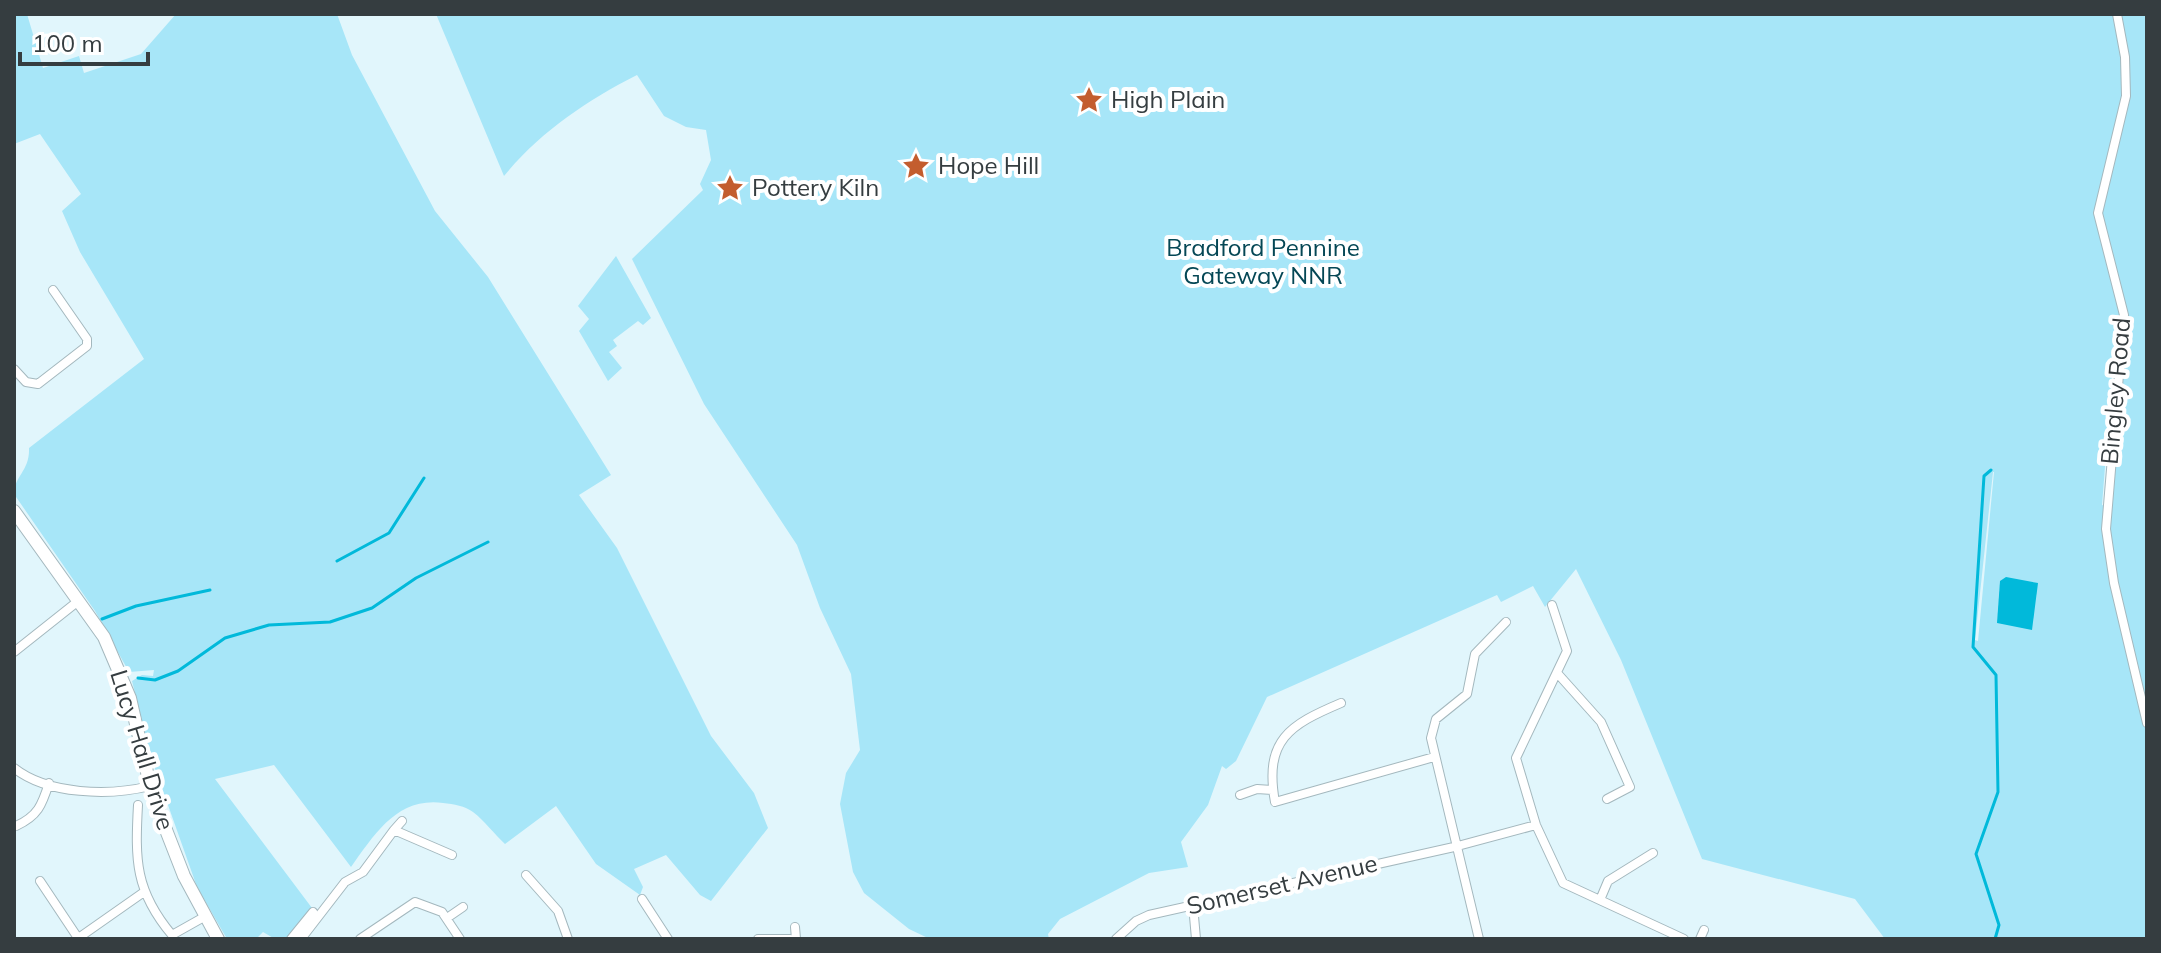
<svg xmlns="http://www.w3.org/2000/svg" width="2161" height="953" viewBox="0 0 2161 953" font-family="Mulish,sans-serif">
  <rect width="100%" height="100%" fill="#e1f6fc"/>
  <path fill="#a7e6f8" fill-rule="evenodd" d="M14,14H27L43,68L79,56L84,73L141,54L176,14H337L352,55L435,211L488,277L611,475L579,495L617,548L711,736L754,793L768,828L711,901L700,895L666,855L634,869L643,887L640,895L596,864L556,806L505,844C494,834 485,821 473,812C465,806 454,804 443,803C397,797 375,834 351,867L274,765L215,779L312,908L287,939H275L263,932L256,939H227L197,887L151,757L132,681L142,675L153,676L154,670L129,672L95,611L14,494C14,476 30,471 29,448L144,359L80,252L62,211L81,194L40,134L14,144Z
    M436,14H2147V939H1885L1855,899L1702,859L1621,660L1576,569L1545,607L1533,586L1501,602L1497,595L1267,697L1236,761L1226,769L1222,766L1208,805L1181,842L1188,867L1149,873L1060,919L1048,934L1049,939H930L909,929L864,893L853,872L840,804L846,773L860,750L851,674L820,608L797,545L704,404L632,259L703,190L700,184L711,160L706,130L686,127L664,116L637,75C586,101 540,132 504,176ZM2113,365H2119L2105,506L2102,505ZM1993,472H1994L1978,641L1975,640Z
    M616,256L651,318L643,325L638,321L613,340L617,346L609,352L622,368L608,381L579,331L589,319L578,306Z"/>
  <path fill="#01b9da" d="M2006,577L2038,583L2032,630L1997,623L2000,581Z"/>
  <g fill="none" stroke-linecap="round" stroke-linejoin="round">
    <path stroke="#01b9da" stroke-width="3" d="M1991,470L1984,476L1973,647L1996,675L1998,792L1976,854L1999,925L1995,939
      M337,561L389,533L424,478
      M102,619L136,606L210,590
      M138,678L155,680L178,671L225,638L269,625L330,622L372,608L416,578L488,542"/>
    <g stroke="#a4b8be" stroke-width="10">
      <path id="street" d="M2117,14L2125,57L2126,96L2098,213L2124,315L2106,529L2114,583L2147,723
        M14,369L26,382L38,384L87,346V339L53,290
        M1552,605L1567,651L1516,758L1536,825L1563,883L1684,939
        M14,652L77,602
        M1558,674L1601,722L1630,787L1607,799
        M1341,703C1289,725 1264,740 1275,802L1434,757
        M14,768C48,795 110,796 150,786
        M1240,795L1257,789L1273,790
        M138,805C135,860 135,891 172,935L204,917
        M16,826C38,816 42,805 49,783
        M394,830L402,821
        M526,875L558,911L568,939
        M40,881L78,938
        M642,899L668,939
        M1600,900L1608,881L1653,853
        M1193,905L1196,939
        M447,918L463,907
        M795,927L796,939
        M77,939L144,892
        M291,939L313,912
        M301,939L345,882L363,872L394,830L452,855
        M360,939L415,902L442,912L460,939
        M758,939H790
        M1116,939L1136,921L1149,915L1454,847L1536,825
        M1479,939L1431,738L1436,719L1467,694L1475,654L1506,622
        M1700,939L1704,930"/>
    </g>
    <g stroke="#a4b8be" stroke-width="14">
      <path id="secondary" d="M14,511L104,637L130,698L152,794L184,876L218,939"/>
    </g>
    <use href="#street" stroke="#fff" stroke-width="8"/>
    <use href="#secondary" stroke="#fff" stroke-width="12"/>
  </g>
  <defs>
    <g id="sight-bare" transform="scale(2.16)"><path d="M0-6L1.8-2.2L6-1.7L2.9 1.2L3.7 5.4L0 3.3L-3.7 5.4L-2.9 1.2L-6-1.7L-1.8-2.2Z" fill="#c35d2e" stroke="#fff" stroke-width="2.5" paint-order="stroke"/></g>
  </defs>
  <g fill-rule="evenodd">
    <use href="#sight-bare" x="1089" y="100"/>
    <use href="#sight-bare" x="916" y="166"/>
    <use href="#sight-bare" x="730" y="188"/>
  </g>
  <g text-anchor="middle" stroke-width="8" stroke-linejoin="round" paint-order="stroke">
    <g font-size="24" fill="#353d40" stroke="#fff" text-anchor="start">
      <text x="1111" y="108">High Plain</text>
      <text x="938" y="174">Hope Hill</text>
      <text x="752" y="196">Pottery Kiln</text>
    </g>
    <g font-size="24" fill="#054755" stroke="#fff">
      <text x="1263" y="256">Bradford Pennine<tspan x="1263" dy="28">Gateway NNR</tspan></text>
    </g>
    <g font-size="24" fill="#353d40" stroke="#fff">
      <text transform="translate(2116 391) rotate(-85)" y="8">Bingley Road</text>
      <text transform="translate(142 750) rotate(73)" y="8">Lucy Hall Drive</text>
      <text transform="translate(1282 885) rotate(-13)" y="8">Somerset Avenue</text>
    </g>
  </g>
  <rect width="2161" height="953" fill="none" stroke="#353d40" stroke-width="32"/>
  <path d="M20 52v12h128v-12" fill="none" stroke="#353d40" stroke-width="4"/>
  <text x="32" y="52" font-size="24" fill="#353d40" stroke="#ffffff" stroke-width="6" paint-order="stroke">100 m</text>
</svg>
